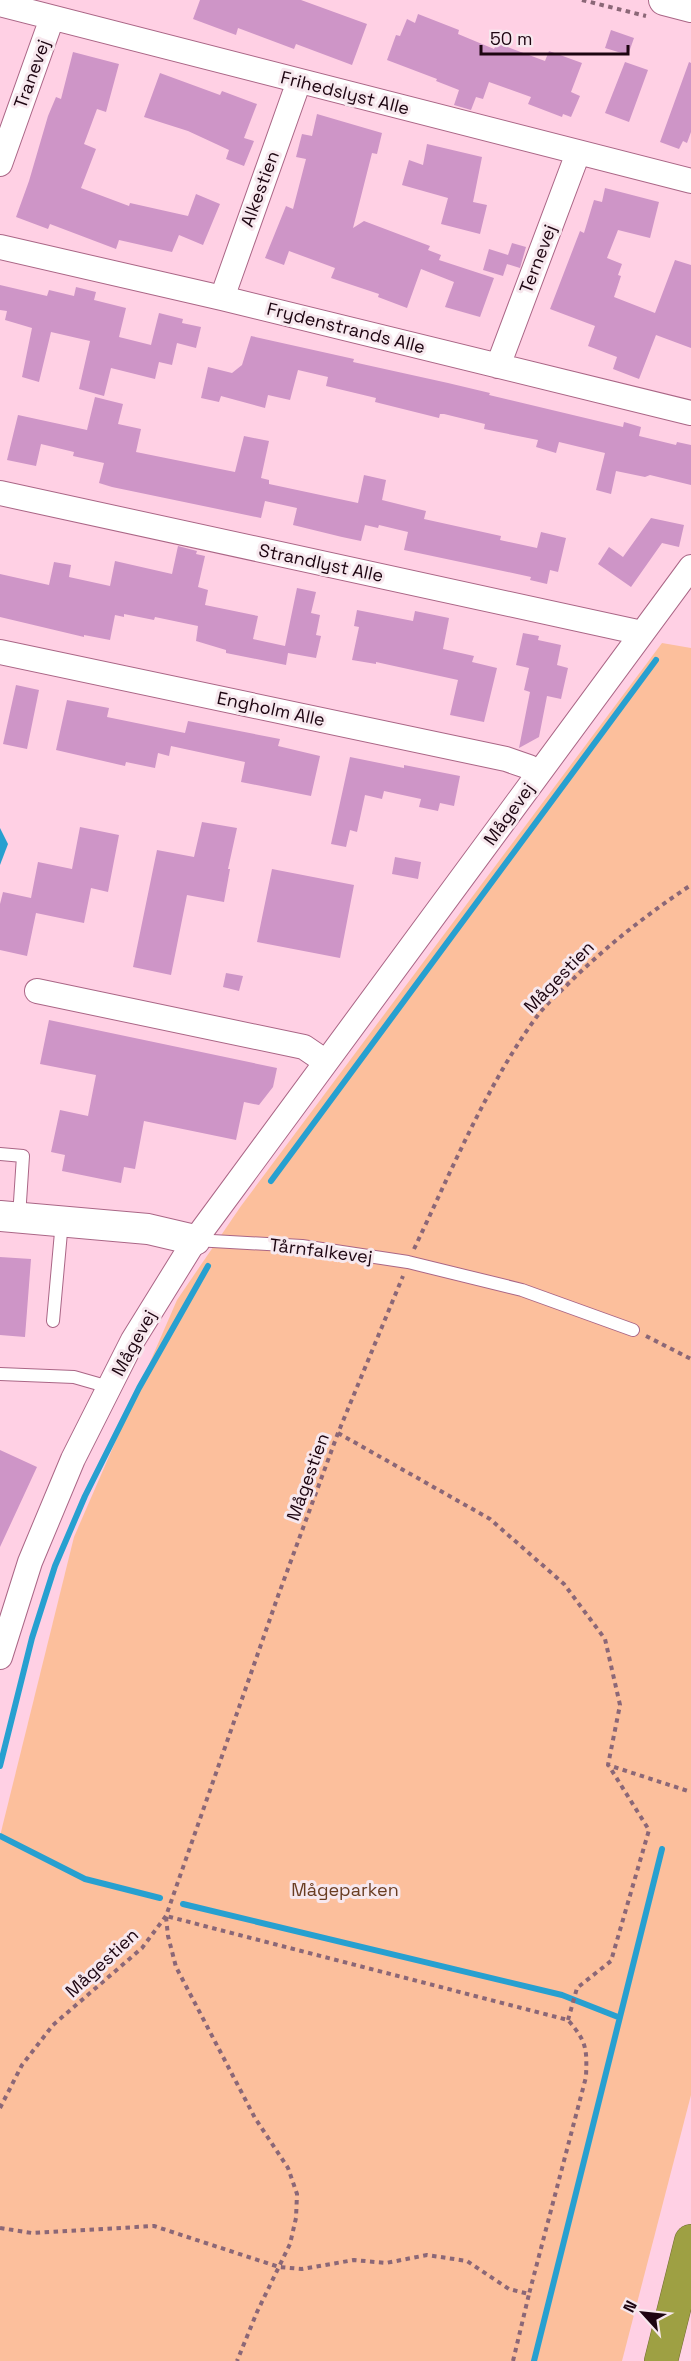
<svg xmlns="http://www.w3.org/2000/svg" width="691" height="2361" viewBox="0 0 691 2361" font-family="'Space Grotesk',sans-serif">
  <rect width="100%" height="100%" fill="#ffd0e4"/>
  <path fill="#fcbf9c" d="M662,643L691,648V2095L622,2361H0V1836L74,1537L177,1300L241,1206Z"/>
  <path fill="#27a0d0" d="M0,828L8,844L0,865Z"/>
  <g fill="none" stroke-linecap="round" stroke-linejoin="round">
    <path stroke="#27a0d0" stroke-width="6" d="M271,1181L656,660
      M0,1766L32,1638L55,1566L85,1496L139,1388L208,1266
      M0,1836L85,1879L160,1898
      M183,1904L562,1995L618,2017
      M534,2361L662,1849"/>
  </g>
  <path fill="#ce95c7" d="M200,0H301L367,24L352,65L296,44L294,49L238,28L236,35L193,19Z
    M418,14L459,30L458,34L494,49L497,43L545,61L549,51L582,63L571,92L580,96L571,117L563,114L562,117L528,104L531,97L489,82L483,99L476,97L471,110L454,105L459,90L436,81L437,79L387,60L396,35L400,36L407,19L415,23Z
    M611,30L634,38L628,55L605,48Z
    M73,52L119,64L106,112L97,109L84,144L96,149L81,188L129,206L130,203L188,216L196,194L220,204L203,245L179,235L172,252L119,240L116,249L50,224L48,229L16,217L29,181L48,116L56,97L61,99Z
    M625,62L648,70L629,122L605,113Z
    M689,62L691,63V132L687,143L683,141L679,149L660,142Z
    M160,73L220,95L222,91L257,104L244,138L254,141L244,166L226,159L229,150L188,131L144,117Z
    M317,114L382,133L377,154L372,153L353,228L364,221L430,246L428,250L441,255L439,260L494,278L480,317L445,307L454,282L421,269L407,308L378,297L379,294L331,278L335,268L289,251L284,265L265,258L286,206L293,209L306,159L296,157L302,134L312,136Z
    M427,144L482,157L473,202L487,205L480,234L441,224L448,198L402,185L409,160L423,165Z
    M605,188L659,202L650,238L618,230L607,258L622,264L618,275L621,276L614,297L655,313L675,260L691,265V348L656,335L639,379L613,369L617,357L588,346L595,326L550,309L580,231L584,233L594,200L602,202Z
    M512,243L526,247L520,268L507,264L503,276L483,270L489,249L508,255Z
    M0,285L47,296L49,290L74,296L76,287L96,292L94,300L126,308L119,337L151,345L159,313L183,319L182,323L201,327L196,348L177,343L172,365L159,362L155,379L111,368L104,396L79,389L90,341L51,332L39,382L22,377L32,328L5,320L7,311L0,310Z
    M251,336L354,359L353,362L448,383L490,393L489,395L623,427L624,422L641,427L639,436L676,445L677,442L691,445V485L650,475L645,477L616,471L611,494L596,490L605,453L559,442L556,453L536,447L538,440L484,429L485,424L444,414H440L439,418L375,402L376,398L326,386L328,377L298,370L290,400L268,395L265,408L221,396L219,402L201,398L208,367L232,373L242,365Z
    M95,397L123,404L118,424L141,429L136,452L235,472L244,436L269,441L261,478L269,480V484L358,503L364,475L386,480L382,500L426,511L424,519L501,536L500,540L537,548L541,532L566,538L558,572L550,570L547,584L530,580L531,577L404,550L408,532L379,525L378,528L365,525L361,541L342,537L293,525L297,508L265,501L261,518L112,487L99,483L104,463L73,456L74,452L41,444L36,466L7,460L18,415L87,430Z
    M651,518L684,525L679,547L662,543L631,587L598,564L609,547L623,557Z
    M178,546L197,551L196,554L205,556L198,587L208,590L205,605L258,616L253,639L285,646L297,588L316,592L311,613L320,615L316,635L321,636L316,658L288,653L286,665L226,653V650L196,641L198,626L155,617L154,620L124,614V617L115,615L110,640L84,635V637L0,617V574L49,585L54,562L71,565L69,577L110,586L115,561L172,574Z
    M357,610L413,621L415,611L449,618L443,649L474,656L472,662L497,668L484,722L450,715L458,680L376,662V664L352,660L359,627L354,626Z
    M523,633L539,636L538,640L561,645L557,665L568,668L561,699L547,696L539,737L519,748L530,692L524,690L529,668L516,665Z
    M16,685L39,690L27,749L3,744Z
    M67,700L109,708L107,717L185,733L188,721L280,739L278,746L320,756L311,796L241,782L245,762L171,746L169,756L158,753L155,768L126,762L125,766L56,750Z
    M350,757L404,768V765L460,776L454,806L440,803L438,811L419,807L421,799L384,791L382,799L365,795L357,832L350,830L346,847L331,844Z
    M202,822L237,828L228,869H230L224,902L187,895L171,975L133,967L157,850L194,857Z
    M80,827L119,835L108,892L91,888L84,923L36,913L27,956L0,950V904L3,892L31,898L38,862L72,869Z
    M395,857L421,862L418,879L392,874Z
    M272,869L354,885L340,958L257,942Z
    M226,973L243,976L239,991L223,987Z
    M49,1020L277,1068L273,1087L259,1105L244,1102L236,1140L144,1121L135,1169L124,1167L121,1183L62,1171L65,1155L51,1152L60,1110L88,1116L96,1075L40,1064Z
    M0,1257L31,1259L25,1337L0,1335Z
    M0,1450L37,1467L0,1547Z"/>
  <g fill="none" stroke-linecap="round" stroke-linejoin="round">
    <g stroke="#aa6686" stroke-width="14">
      <path id="service" d="M0,1154L23,1156L19,1217
        M195,1240L302,1246L408,1262L522,1290L633,1330
        M53,1321L62,1221
        M0,1374L74,1377L109,1387"/>
    </g>
    <g stroke="#aa6686" stroke-width="26">
      <path id="minor" d="M0,4L691,181
        M0,164L52,18
        M0,247L222,298L691,413
        M222,298L299,81
        M498,366L578,153
        M0,493L642,633
        M0,652L506,759L529,767L538,774
        M37,991L304,1047L326,1062
        M0,1657L30,1562L73,1459L133,1340L195,1240L691,567"/>
    </g>
    <g stroke="#aa6686" stroke-width="32">
      <path id="tertiary" d="M664,0L691,7
        M0,1216L148,1229L195,1240"/>
    </g>
    <g stroke="#716a32" stroke-width="34">
      <path id="motorway" d="M661,2361L691,2241"/>
    </g>
    <path stroke="#8b6777" stroke-width="4" stroke-dasharray="4.5 4.5" stroke-linecap="butt" d="M582,0L646,16
      M414,1249C450,1174 488,1082 538,1015C546,1004 557,995 567,985C605,947 646,915 691,885
      M646,1336L691,1359
      M338,1433L490,1519L564,1584L605,1639L620,1705L608,1765L691,1792
      M166,1917L168,1936L176,1967L255,2118L288,2168L297,2194L296,2218L290,2244L257,2312L237,2361
      M568,2020L577,1988L611,1961L649,1830L609,1766
      M0,2108L22,2065L53,2025L142,1948L166,1916L278,1596L338,1433L403,1276
      M0,2228L32,2233L154,2226L279,2267L302,2269L354,2260L386,2263L427,2255L467,2261L509,2289L529,2294L586,2077C587,2049 587,2042 568,2020L166,1916
      M513,2361L529,2294"/>
    <use href="#service" stroke="#fff" stroke-width="12"/>
    <use href="#minor" stroke="#fff" stroke-width="24"/>
    <use href="#tertiary" stroke="#fff" stroke-width="30"/>
    <use href="#motorway" stroke="#9ea043" stroke-width="33"/>
  </g>
  <g text-anchor="middle" stroke-width="6" stroke-linejoin="round" paint-order="stroke">
    <g font-size="18" fill="#1d0511" stroke="#f7e8ee">
      <text transform="translate(32 74) rotate(-70)" y="6">Tranevej</text>
      <text transform="translate(345 93) rotate(14)" y="6">Frihedslyst Alle</text>
      <text transform="translate(260 189) rotate(-70)" y="6">Alkestien</text>
      <text transform="translate(538 259) rotate(-69)" y="6">Ternevej</text>
      <text transform="translate(346 328) rotate(14)" y="6">Frydenstrands Alle</text>
      <text transform="translate(321 563) rotate(12)" y="6">Strandlyst Alle</text>
      <text transform="translate(271 709) rotate(12)" y="6">Engholm Alle</text>
      <text transform="translate(509 814) rotate(-54)" y="6">Mågevej</text>
      <text transform="translate(559 977) rotate(-46)" y="6">Mågestien</text>
      <text transform="translate(321 1251) rotate(7)" y="6">Tårnfalkevej</text>
      <text transform="translate(134 1343) rotate(-61)" y="6">Mågevej</text>
      <text transform="translate(308 1477) rotate(-70)" y="6">Mågestien</text>
      <text transform="translate(102 1963) rotate(-43)" y="6">Mågestien</text>
    </g>
    <g font-size="18" fill="#693d22" stroke="#f7e8ee">
      <text x="345" y="1896">Mågeparken</text>
    </g>
  </g>
  <g transform="translate(643 2313) rotate(297)" stroke="#f7e8ee" stroke-width="4.5" paint-order="stroke">
  <path d="M0-4.5L10 22L0 15L-10 22Z" fill="#1d0511"/>
  <text y="-9" font-size="16" font-weight="bold" text-anchor="middle" fill="#1d0511">N</text>
  </g>
  <path d="M481 45v9h147v-9" fill="none" stroke="#1d0511" stroke-width="3"/>
  <text x="490" y="45" font-size="18" fill="#1d0511" stroke="#f7e8ee" stroke-width="4.5" paint-order="stroke">50 m</text>
</svg>
